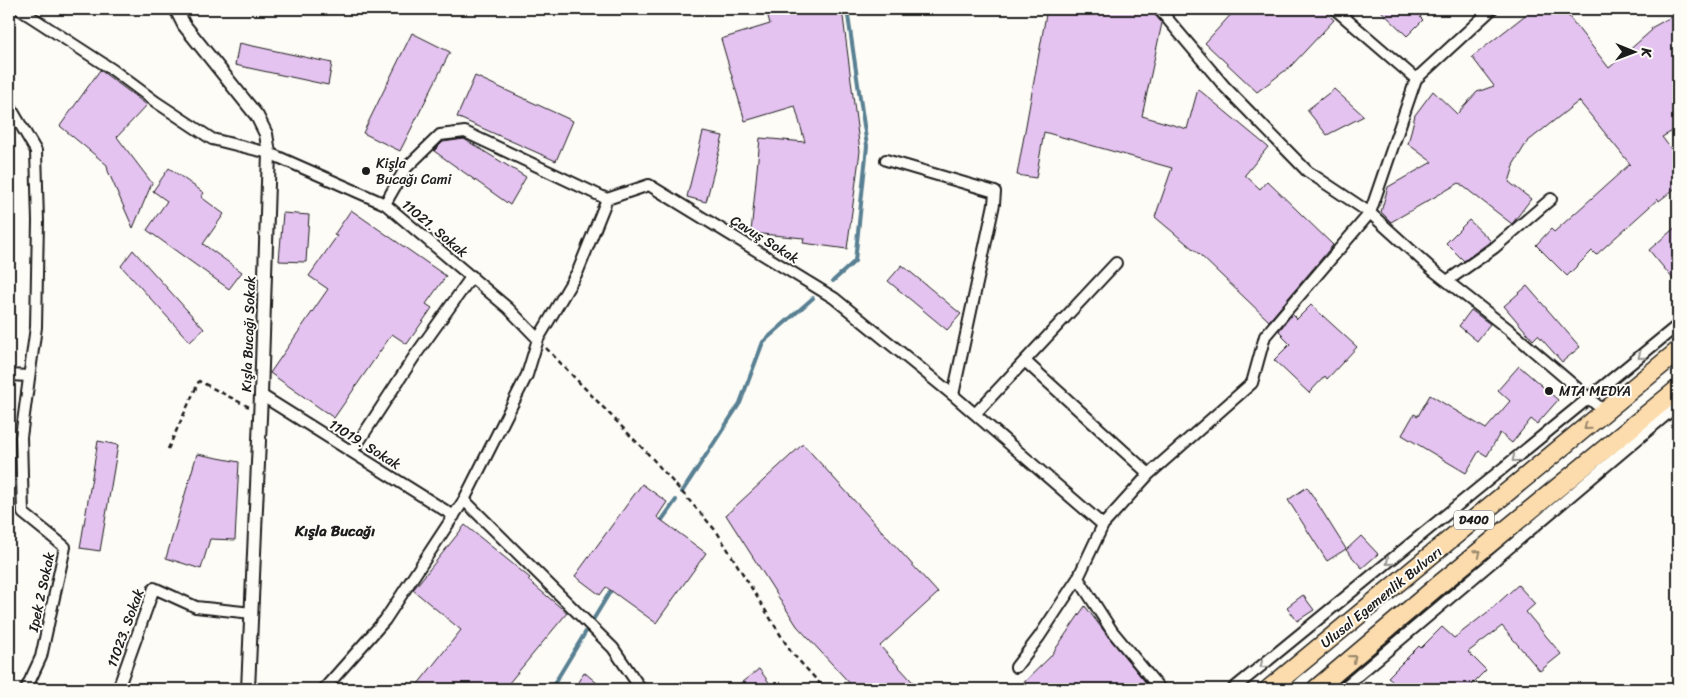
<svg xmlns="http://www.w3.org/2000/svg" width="1687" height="698" viewBox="0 0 1687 698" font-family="Sriracha,sans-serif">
  <rect width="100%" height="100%" fill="#fdfcf7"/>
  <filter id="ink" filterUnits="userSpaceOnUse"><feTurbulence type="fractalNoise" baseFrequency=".02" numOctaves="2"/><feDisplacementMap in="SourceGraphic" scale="10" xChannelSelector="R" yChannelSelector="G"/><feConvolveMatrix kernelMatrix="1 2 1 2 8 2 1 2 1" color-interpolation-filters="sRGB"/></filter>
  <g filter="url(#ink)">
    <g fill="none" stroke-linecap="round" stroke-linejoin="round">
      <path stroke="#598092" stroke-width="4" d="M833,281L855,261L867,146L847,9
        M682,492L740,403L763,342L813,298
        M659,524L676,500
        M551,689L613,587"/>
    </g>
    <path fill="#e4c3f0" stroke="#1c1c1c" d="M766,9H842L860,151L847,249L803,243L804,238L751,233L760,138L805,142L795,106L745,121L721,39L770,24Z
      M1047,9L1068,12V9L1086,11V9H1143L1153,13L1162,23L1142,116L1187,129L1198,89L1268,147L1245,175L1260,189L1267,181L1333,245L1269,321L1199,254L1155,217L1172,168L1044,132L1036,178L1017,175Z
      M1241,9H1322L1334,20L1291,66L1257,92L1205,43L1234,11L1236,14Z
      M1379,9H1428L1420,17L1423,20L1407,36Z
      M1533,9H1563L1609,68L1652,30L1651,28L1678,13V128L1662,137L1678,158V186L1659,201L1658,199L1596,255L1592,251L1567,276L1536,245L1551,229L1554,232L1630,164L1579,101L1527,142L1513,165L1514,166L1509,182L1531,199L1512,224L1459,183L1391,222L1381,212L1388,187L1432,162L1408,144L1415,115L1433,91L1457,114L1477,92L1494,86L1472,57Z
      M412,33L450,52L400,151L363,133Z
      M239,43L332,63L328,85L235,65Z
      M100,70L147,105L117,137L152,183L133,228L108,171L107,165L60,126Z
      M475,76L573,121L556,161L457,117Z
      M1334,89L1364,116L1327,135L1307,110Z
      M703,132L723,136L706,202L687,197Z
      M464,139L526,177L510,205L434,151L443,142Z
      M169,168L204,193L201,197L224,214L203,244L242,272L229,289L147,230L167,201L153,191Z
      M351,210L446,276L426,304L432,308L407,344L392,334L334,418L270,373L328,289L309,276L337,236L334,235Z
      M283,213L309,215L306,262L279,261Z
      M1469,220L1491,241L1464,261L1446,243Z
      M1678,225V285L1649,250Z
      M133,250L204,329L190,342L121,266Z
      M902,265L961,314L947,330L888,281Z
      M1527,286L1580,347L1562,362L1538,335L1533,340L1504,306Z
      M1311,305L1357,347L1327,379L1325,376L1309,393L1274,360L1290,344L1282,336L1283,335L1279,331L1292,314L1297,319Z
      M1471,310L1490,324L1477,341L1459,326Z
      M1519,366L1558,400L1537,424L1531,419L1512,443L1500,433L1487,456L1479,451L1466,473L1402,435L1414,414L1418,416L1430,395L1486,429L1510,401L1498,390Z
      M98,441L118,445L100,551L80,548Z
      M803,444L938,593L880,646L919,689H855L797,626L726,515Z
      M197,454L239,462L235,540L210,539L201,569L166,558Z
      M642,484L667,502L657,517L706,553L656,623L606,587L600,595L575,576Z
      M1307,487L1346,549L1327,561L1288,500Z
      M465,525L530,578L528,580L567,613L504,689H414L461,630L413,590Z
      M1361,536L1378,554L1362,568L1346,550Z
      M1518,585L1535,604L1526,612L1561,654L1540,671L1502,626L1468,652L1486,670L1467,689H1386L1392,680L1388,677L1419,646L1421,648L1442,627L1454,638L1489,611Z
      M1303,595L1314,610L1297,621L1287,607Z
      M1085,606L1107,635L1151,689H1017L1050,657Z
      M759,669L774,689H733Z
      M584,672L604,689H574Z"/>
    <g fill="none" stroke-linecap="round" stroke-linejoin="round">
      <g stroke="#1c1c1c" stroke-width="14">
        <path id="minor" d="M19,9L113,70L156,102L212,139L269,153L385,204L508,308L538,339
          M1492,9L1416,79L1370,213L1434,271L1508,329L1605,412
          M1337,11L1416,79
          M9,105L36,151L38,221L36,327L21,437L23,513L65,547L41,657L26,689
          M886,160L995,192L994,204L953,395
          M385,204L405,169L440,135L465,132L607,199L649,185L834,298L953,395L1103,525
          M1447,281L1494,248L1551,199
          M1026,362L1149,474
          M9,375L29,376
          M261,395L454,516
          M975,414L1116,263
          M352,452L414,357L472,276
          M464,500L613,648L641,689
          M1078,578L1112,631L1160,689
          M1016,667L1039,637L1078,578L1103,525L1149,474L1252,383L1265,336L1370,213L1307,171L1225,87L1159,9
          M118,689L154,588L196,607L252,613
          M324,689L385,620L464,500L527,375L538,339L578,271L607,199
          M1233,689L1678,325
          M1342,689L1678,405"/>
      </g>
      <g stroke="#1c1c1c" stroke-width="16">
        <path id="tertiary" d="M176,9L184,25L257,116L266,134L269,153L261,395L248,689"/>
      </g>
      <g stroke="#1c1c1c" stroke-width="21">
        <path id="trunk" d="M1269,689L1678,351
          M1316,689L1440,584L1678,389"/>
      </g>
      <path stroke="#1c1c1c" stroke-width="2.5" stroke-dasharray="5 4" stroke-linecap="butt" d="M546,348L651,457L717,532L791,652L825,689
        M168,449L199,381L249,407"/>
      <use href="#minor" stroke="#fdfcf7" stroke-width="10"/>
      <use href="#tertiary" stroke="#fdfcf7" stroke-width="12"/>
      <use href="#trunk" stroke="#fcdcac" stroke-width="18"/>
    </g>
    <defs><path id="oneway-chevron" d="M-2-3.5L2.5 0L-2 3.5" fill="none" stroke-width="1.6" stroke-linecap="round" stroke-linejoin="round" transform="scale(1.25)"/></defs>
    <g stroke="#989794">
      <use href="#oneway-chevron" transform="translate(1641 356) rotate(141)"/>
      <use href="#oneway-chevron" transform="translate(1515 459) rotate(141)"/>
      <use href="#oneway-chevron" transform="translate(1389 562) rotate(141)"/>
      <use href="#oneway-chevron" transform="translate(1263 665) rotate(141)"/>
    </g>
    <g stroke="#97866b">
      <use href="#oneway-chevron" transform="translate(1587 427) rotate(141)"/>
      <use href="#oneway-chevron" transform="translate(1478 553) rotate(-39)"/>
      <use href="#oneway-chevron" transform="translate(1353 658) rotate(-40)"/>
    </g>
  </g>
  <g fill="#1c1c1c" stroke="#fdfcf7" stroke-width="2">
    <circle cx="366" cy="171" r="5"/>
    <circle cx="1549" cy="391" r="5"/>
  </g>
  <g text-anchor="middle" stroke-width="4" stroke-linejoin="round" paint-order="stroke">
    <rect fill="#fdfcf7" stroke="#605f5e" stroke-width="1" x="1454" y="510.5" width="40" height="19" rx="4"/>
    <g font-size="12" font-weight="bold" fill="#1c1c1c">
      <text x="1474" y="524">D400</text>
    </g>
    <g font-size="14" fill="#1c1c1c" stroke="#fdfcf7" text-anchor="start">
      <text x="376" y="168">Kişla<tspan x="376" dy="16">Bucağı Cami</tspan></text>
      <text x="1559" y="396">MTA MEDYA</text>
    </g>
    <g font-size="14" fill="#1c1c1c" stroke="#fdfcf7">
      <text transform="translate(435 228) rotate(40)" y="5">11021. Sokak</text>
      <text transform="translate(765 239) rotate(32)" y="5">Çavuş Sokak</text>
      <text transform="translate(248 334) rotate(-88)" y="5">Kışla Bucağı Sokak</text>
      <text transform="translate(365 444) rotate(32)" y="5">11019. Sokak</text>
      <text transform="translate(41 592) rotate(-78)" y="5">Ipek 2 Sokak</text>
      <text transform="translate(1381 597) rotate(-39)" y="5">Ulusal Egemenlik Bulvarı</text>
      <text transform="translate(125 628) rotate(-70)" y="5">11023. Sokak</text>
    </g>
    <g font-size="15" font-weight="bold" fill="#1c1c1c" stroke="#fdfcf7">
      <text x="335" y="536">Kışla Bucağı</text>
    </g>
  </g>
  <rect width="1687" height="698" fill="none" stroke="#fdfcf7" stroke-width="30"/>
  <rect x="15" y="15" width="1657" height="668" fill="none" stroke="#1c1c1c" stroke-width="2" filter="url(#ink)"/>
  <g transform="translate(1634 52) rotate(91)" stroke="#fdfcf7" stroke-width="4" paint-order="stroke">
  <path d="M0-4L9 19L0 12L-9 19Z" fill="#1c1c1c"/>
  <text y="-8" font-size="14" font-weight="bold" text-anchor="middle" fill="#1c1c1c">K</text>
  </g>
</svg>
